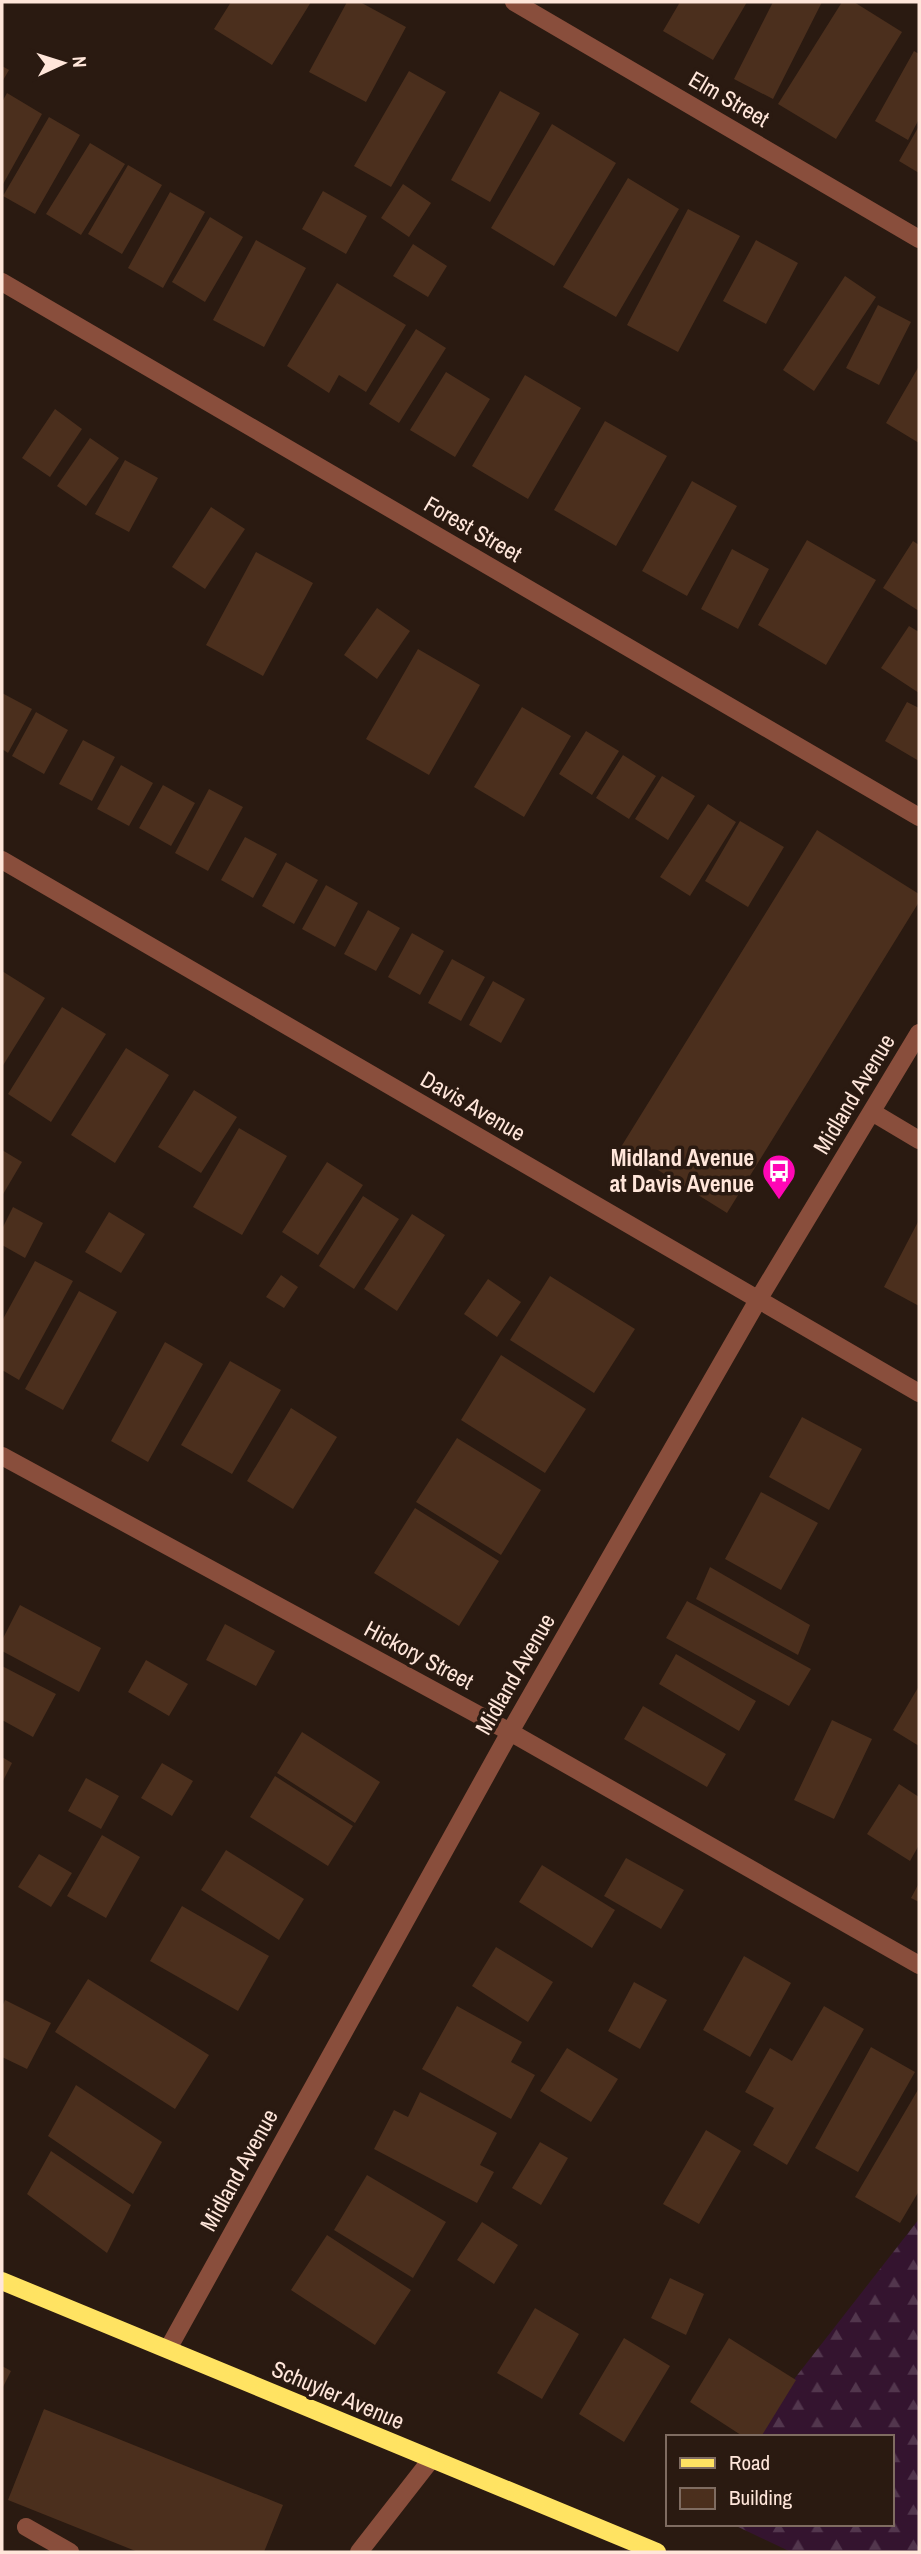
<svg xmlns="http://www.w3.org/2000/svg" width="921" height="2554" viewBox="0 0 921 2554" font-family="'Archivo Narrow',sans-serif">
  <defs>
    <pattern id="forest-firs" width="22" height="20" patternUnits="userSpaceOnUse" patternTransform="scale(1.75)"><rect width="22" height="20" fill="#34142f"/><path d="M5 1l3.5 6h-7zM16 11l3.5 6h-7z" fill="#52364d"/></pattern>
  </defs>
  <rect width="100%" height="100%" fill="#2a1a11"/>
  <path fill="url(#forest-firs)" d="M919,2219V2552H791L732,2524H891V2437H749Z"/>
  <path fill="#4b2f1d" d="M231,2H311L272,65L214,29Z
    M347,2H360L406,27L366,102L309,72Z
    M680,2H747L713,60L663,31Z
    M773,2H822L773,99L734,79Z
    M842,2H854L902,32L836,139L778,104Z
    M914,51L919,54V119L908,140L875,121Z
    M2,66L9,70L2,82Z
    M409,71L446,92L391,187L354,166Z
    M500,91L540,113L490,202L451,180Z
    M7,93L42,114L2,186V102Z
    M49,117L80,135L35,214L3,196Z
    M552,124L616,163L554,266L491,228Z
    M919,126V173L899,161Z
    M90,143L125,164L81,235L46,214Z
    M128,165L162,185L122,254L88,234Z
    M628,178L679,209L616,317L563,287Z
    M403,184L431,203L409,237L381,218Z
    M323,191L367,216L346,254L302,229Z
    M170,192L205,212L163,288L128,268Z
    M688,209L740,236L678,352L627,325Z
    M210,217L243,237L205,302L172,282Z
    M256,240L306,268L264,347L213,320Z
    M756,240L798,263L766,324L723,301Z
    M413,244L447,266L428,297L393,276Z
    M845,276L876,297L814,391L783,370Z
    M337,283L406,325L366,392L339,375L329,393L287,366Z
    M878,305L911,322L879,385L846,368Z
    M416,329L446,348L399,423L369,404Z
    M919,366V443L886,423Z
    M446,372L490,399L455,457L410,430Z
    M525,375L581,408L528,499L472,466Z
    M55,409L82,429L50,477L22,458Z
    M605,421L667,456L616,546L554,510Z
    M90,438L119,458L86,506L57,486Z
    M125,460L158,478L129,532L95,514Z
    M692,481L737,506L687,596L642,571Z
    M211,507L245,529L205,589L172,567Z
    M807,540L876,580L826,665L758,625Z
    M913,541L919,545V611L883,588Z
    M732,549L769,569L738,629L701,609Z
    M256,552L313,583L263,676L206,645Z
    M377,608L410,631L377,679L344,655Z
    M909,626L919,632V693L881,668Z
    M418,649L480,685L429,775L366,739Z
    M2,693L32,709L8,753L2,749Z
    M907,702L919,708V761L885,741Z
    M522,707L571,736L524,817L474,787Z
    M36,712L68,730L44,774L12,756Z
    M586,731L619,751L592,795L559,774Z
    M83,740L115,757L92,801L59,784Z
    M623,755L656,776L629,819L596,798Z
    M121,765L153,783L129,826L97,809Z
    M662,776L695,796L668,840L635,819Z
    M163,785L195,803L171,846L139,828Z
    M209,789L243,807L208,871L175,853Z
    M708,804L736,822L690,896L660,877Z
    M740,821L784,847L748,907L705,881Z
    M817,830L919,894V902L727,1213L621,1147Z
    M245,837L277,854L253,898L221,880Z
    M286,862L318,880L294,924L262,906Z
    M326,885L358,903L335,947L302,929Z
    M368,910L400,928L376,971L344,954Z
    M412,933L444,951L420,995L388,977Z
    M452,959L485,977L461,1021L428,1003Z
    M2,971L45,998L2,1067Z
    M493,981L525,999L501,1043L469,1025Z
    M62,1007L106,1034L51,1122L8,1094Z
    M126,1048L169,1075L115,1163L71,1135Z
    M194,1090L237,1117L201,1173L158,1147Z
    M239,1128L287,1156L242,1235L193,1207Z
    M2,1150L22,1162L2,1196Z
    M327,1162L363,1185L318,1255L282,1232Z
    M363,1196L399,1219L354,1289L319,1266Z
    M13,1207L43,1223L25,1258L2,1245V1229Z
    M109,1212L145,1234L121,1273L85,1252Z
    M412,1214L445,1235L397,1311L364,1289Z
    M919,1220V1306L884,1287Z
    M35,1261L73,1281L19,1380L2,1370V1321Z
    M281,1275L298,1287L284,1308L266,1297Z
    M550,1276L635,1329L594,1393L510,1340Z
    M488,1279L521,1302L497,1337L464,1314Z
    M79,1291L117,1312L63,1410L25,1389Z
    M165,1342L203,1364L148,1462L111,1441Z
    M501,1355L586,1409L545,1473L461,1420Z
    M230,1361L281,1390L232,1474L181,1445Z
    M291,1408L337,1437L293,1509L247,1481Z
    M802,1417L862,1449L829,1510L769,1477Z
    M457,1438L541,1490L501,1555L416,1502Z
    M761,1492L818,1523L781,1590L725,1559Z
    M415,1508L499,1561L459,1626L374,1573Z
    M710,1567L810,1625L798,1655L696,1599Z
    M687,1601L811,1669L789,1706L666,1638Z
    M20,1605L101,1648L79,1692L2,1651V1640Z
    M225,1624L275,1651L256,1686L206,1660Z
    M676,1654L756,1701L739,1731L659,1684Z
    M146,1660L188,1684L169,1716L128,1692Z
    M2,1666L56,1694L33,1737L2,1720Z
    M919,1686V1746L893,1730Z
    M643,1706L726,1754L707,1787L624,1739Z
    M832,1720L872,1739L834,1819L794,1800Z
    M302,1732L380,1782L355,1823L277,1773Z
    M2,1757L12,1763L2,1783Z
    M162,1763L193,1781L172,1816L141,1798Z
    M275,1776L353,1826L328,1866L250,1817Z
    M86,1778L119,1796L101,1829L68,1811Z
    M899,1784L919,1797V1845L910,1861L867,1834Z
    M102,1835L140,1857L106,1918L67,1896Z
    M226,1850L304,1899L279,1940L201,1890Z
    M39,1854L72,1873L51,1907L18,1887Z
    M626,1858L684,1890L661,1929L604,1896Z
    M542,1865L615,1910L592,1948L519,1902Z
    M919,1883V1902L911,1898Z
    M182,1906L269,1956L238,2011L150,1961Z
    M496,1947L553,1982L528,2022L472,1986Z
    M744,1956L791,1983L750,2057L703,2030Z
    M88,1979L209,2055L175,2109L55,2032Z
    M634,1982L667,2000L640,2049L608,2031Z
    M5,2000L51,2023L27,2069L2,2057V2007Z
    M457,2006L522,2042L511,2062L535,2075L511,2119L422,2069Z
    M824,2006L864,2029L787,2165L753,2145L774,2108L745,2092L770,2048L792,2061Z
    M871,2047L915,2072L858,2172L815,2148Z
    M567,2048L618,2079L591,2122L540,2091Z
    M76,2085L162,2142L133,2194L48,2136Z
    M919,2088V2191L900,2223L855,2197Z
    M420,2092L497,2133L480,2165L494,2172L477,2203L374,2149L394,2110L408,2117Z
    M706,2130L741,2151L699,2224L663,2204Z
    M540,2142L568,2158L541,2205L512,2188Z
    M51,2151L131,2205L107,2253L27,2194Z
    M367,2175L446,2222L413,2278L334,2230Z
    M482,2222L518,2245L494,2284L457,2260Z
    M327,2235L411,2290L375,2345L291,2290Z
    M670,2278L704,2294L686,2335L651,2318Z
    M535,2308L579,2334L542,2399L497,2373Z
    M624,2338L670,2366L624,2442L579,2414Z
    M729,2338L796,2380L761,2437H744L690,2402Z
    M2,2366L11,2371L2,2389Z
    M44,2409L283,2505L264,2552H138L8,2500Z"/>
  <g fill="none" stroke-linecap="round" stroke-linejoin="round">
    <path stroke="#894e3c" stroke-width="18" d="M514,2L919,239
      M2,282L919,817
      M2,860L919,1393
      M872,1112L919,1140
      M2,1456L510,1732L919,1965
      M168,2349L510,1732L758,1300L919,1033
      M26,2527L70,2552
      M359,2552L430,2461"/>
    <path stroke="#ffe362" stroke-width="18" d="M2,2281L657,2552"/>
  </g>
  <defs>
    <g id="bus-pin" transform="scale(1.75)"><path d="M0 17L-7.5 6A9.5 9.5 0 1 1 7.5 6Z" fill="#fe07b5" stroke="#2a1a11"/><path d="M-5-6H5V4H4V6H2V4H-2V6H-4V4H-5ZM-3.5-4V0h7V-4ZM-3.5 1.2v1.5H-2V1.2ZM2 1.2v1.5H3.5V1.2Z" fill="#fff"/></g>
  </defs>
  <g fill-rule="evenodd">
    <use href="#bus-pin" x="779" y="1171"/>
  </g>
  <g text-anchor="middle" stroke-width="7" stroke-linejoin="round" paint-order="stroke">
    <g font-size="23" fill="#ffe6da" stroke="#2a1a11">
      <text transform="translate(729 99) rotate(30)" y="8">Elm Street</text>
      <text transform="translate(473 529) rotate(30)" y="8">Forest Street</text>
      <text transform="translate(854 1094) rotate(-59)" y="8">Midland Avenue</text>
      <text transform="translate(473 1106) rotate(30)" y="8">Davis Avenue</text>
      <text transform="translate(419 1655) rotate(28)" y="8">Hickory Street</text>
      <text transform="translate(515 1674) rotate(-60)" y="8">Midland Avenue</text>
      <text transform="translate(239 2170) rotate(-61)" y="8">Midland Avenue</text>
      <text transform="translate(338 2395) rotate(23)" y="8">Schuyler Avenue</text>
    </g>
    <g font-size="23" font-weight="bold" fill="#ffe6da" stroke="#2a1a11" text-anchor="end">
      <text x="754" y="1166">Midland Avenue<tspan x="754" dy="26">at Davis Avenue</tspan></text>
    </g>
  </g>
  <rect width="921" height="2554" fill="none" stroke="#ffe6da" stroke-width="7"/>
  <rect x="666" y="2435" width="228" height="91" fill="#2a1a11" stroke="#7f6c61" stroke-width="2"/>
  <rect x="680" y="2458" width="35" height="10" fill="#ffe362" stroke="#7f6c61" stroke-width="2"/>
  <text x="729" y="2470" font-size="21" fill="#ffe6da">Road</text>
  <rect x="680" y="2488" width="35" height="21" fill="#4b2f1d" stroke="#7f6c61" stroke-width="2"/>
  <text x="729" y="2505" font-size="21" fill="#ffe6da">Building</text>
  <g transform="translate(63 63) rotate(86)" stroke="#2a1a11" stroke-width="5" paint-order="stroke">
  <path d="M0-5L12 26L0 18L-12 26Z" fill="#ffe6da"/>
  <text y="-10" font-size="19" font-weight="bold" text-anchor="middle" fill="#ffe6da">N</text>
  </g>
</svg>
